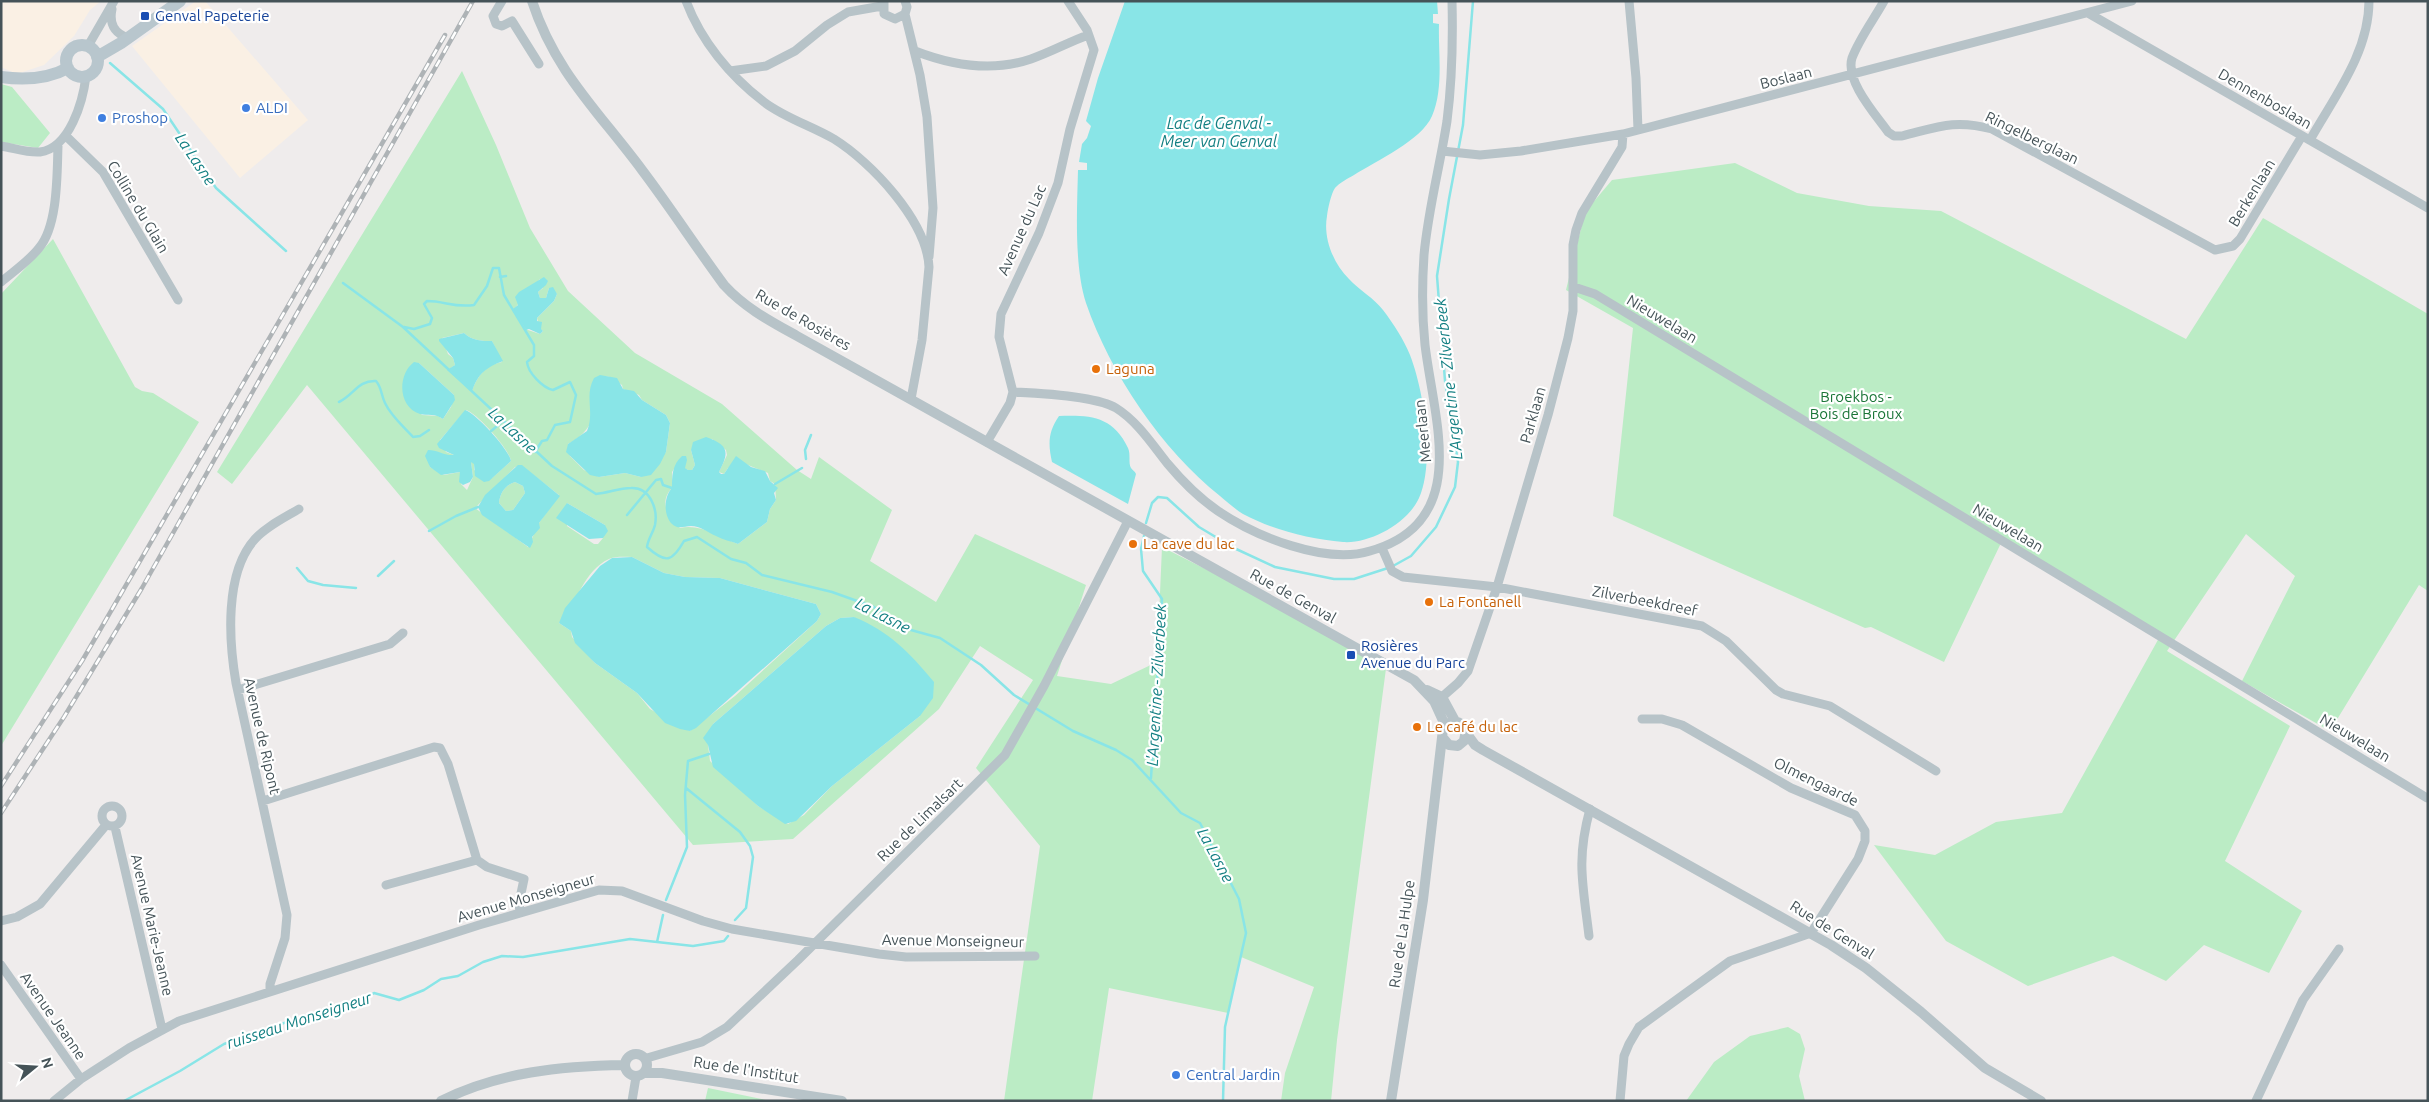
<svg xmlns="http://www.w3.org/2000/svg" width="2429" height="1102" viewBox="0 0 2429 1102" font-family="Ubuntu,sans-serif">
  <rect width="100%" height="100%" fill="#efecec"/>
  <path fill="#faf0e4" d="M1,1H101L90,10L74,36L44,65L17,74L1,67Z
    M196,1H205L308,120L240,178L132,46Z"/>
  <path fill="#bbecc5" fill-rule="evenodd" d="M462,71L496,145L530,228L568,291L635,353L722,404L797,470L811,479L819,457L892,510L870,561L936,602L975,534L1086,585L1057,676L1111,684L1157,662L1162,547L1387,661L1337,1040L1331,1101H1281L1285,1073L1314,987L1241,957L1228,1013L1109,988L1092,1101H1004L1040,846L976,768L1033,680L980,646L939,709L793,839L693,845L307,385L232,484L217,472ZM540,279L543,288L538,292L540,298H546L549,288L557,294L554,301L537,318L540,329L543,331L540,334L525,329L514,309ZM464,333C473,341 482,341 492,341L502,362C485,365 477,377 472,391L448,370L455,365L453,358L448,354L442,338ZM419,363L454,395L451,407L443,419L438,416L422,415L403,393ZM603,376L610,377L622,385L623,389L639,395L642,400L666,415L670,423L666,452L641,477L625,473L599,477L584,470L570,456L568,444C583,436 598,422 590,403ZM466,410C477,413 510,450 511,461L492,478L474,470V462H471L473,477L467,490L461,484L460,472L444,475L430,467L429,463L439,453L442,455H454L446,452L440,440ZM712,439L726,450L727,455L719,472L724,474L728,468L743,463L768,473L770,481L775,484L776,500L770,509L767,522L738,544C719,537 700,523 680,528C669,517 658,502 672,488V472L676,466L685,463L684,468L688,470H692L695,465L691,450ZM522,466L559,495L539,523L528,547L475,508L515,467ZM567,503L605,525L603,538L598,544H594L567,526ZM632,557L664,573L685,577L720,578L816,604L821,614L817,621L735,696L690,731L650,709L637,693L595,663L572,637L571,631L559,623C576,605 584,570 609,559C616,556 625,557 632,557ZM854,617L920,716L832,786L804,815L788,824L758,806L710,761L708,745L713,724L826,626L840,618Z
    M1,84L12,87L50,133L38,148L1,142Z
    M1735,163L1797,193L1869,206L1941,211L2186,339L2263,218L2428,314V591L2419,585L2330,731L2242,681L2295,576L2246,534L2167,651L2290,726L2225,861L2302,911L2269,973L2204,945L2166,981L2113,956L2028,986L1946,941L1874,845L1935,855L1996,822L2062,813L2159,638L2001,543L1944,662L1871,627L1865,628L1613,516L1633,328L1566,290L1585,212L1612,180Z
    M53,239L135,387L142,391L153,393L199,422L1,746V294Z
    M515,482L523,486L525,493L513,510L506,511L499,503C500,493 505,485 515,482Z
    M1788,1027L1800,1034L1805,1049L1799,1076L1805,1101H1686L1714,1062L1750,1036Z
    M708,1088L771,1101H705Z"/>
  <path fill="#89e5e7" fill-rule="evenodd" d="M1125,1H1437L1438,14H1433V23L1439,24C1438,52 1444,89 1432,116C1422,140 1376,161 1354,175C1349,178 1339,183 1335,188C1331,194 1328,208 1327,216C1323,238 1333,263 1349,279C1359,290 1374,298 1383,310C1393,323 1404,340 1410,355C1424,391 1435,462 1419,498C1408,523 1370,544 1343,542C1309,539 1273,530 1243,514C1235,509 1227,502 1220,496C1162,450 1110,373 1086,303C1074,266 1077,210 1078,170H1087V163L1079,162L1082,144L1087,138L1091,126L1086,121L1098,78Z
    M544,277L548,281L546,285L538,292L540,298H546L549,288L553,287L557,294L554,301L537,318V321L542,322L541,329L543,331L540,334L529,329L526,330L513,309L518,305L515,297L519,292Z
    M464,333C473,341 482,341 492,341L503,361C487,367 477,374 472,392L447,370L455,365L453,358L439,341V339Z
    M414,362L419,363L454,395L455,400L443,419C435,413 428,416 420,414C398,407 397,375 414,362Z
    M600,375L617,378L623,389L634,391L642,400L666,415L670,423L666,452L660,464L651,475L641,477L625,473L599,477L590,475L566,452L568,444L587,431C595,412 584,396 594,378Z
    M465,410C476,413 510,451 511,461L489,481L484,482L475,476L474,464L471,462L473,477L470,482L463,485L459,482L460,472L441,475L430,467L425,456L428,450C438,450 444,456 454,455L439,448L437,444Z
    M1059,416C1090,415 1113,416 1128,448C1131,454 1128,463 1131,468C1132,470 1135,471 1136,474L1128,504L1052,462C1048,444 1048,432 1059,416Z
    M706,437C728,445 730,451 719,472L721,474H724L736,456L751,467L765,471L770,481L778,488L774,493L776,500L770,509L767,522L738,544C731,541 723,540 716,536C707,532 700,526 691,526C684,526 678,530 672,524C663,515 664,496 672,488C672,476 672,465 682,456H686L687,460L685,468L688,470H692L695,465L691,450L693,442Z
    M518,465H522L560,496L539,523L540,528L532,537L533,542L530,548L482,515L478,507L485,495ZM515,482L523,486L525,493L513,510L506,511L499,503C500,493 505,485 515,482Z
    M567,503L605,525L608,531L603,538L589,539L556,518Z
    M632,557L664,573L685,577L720,578L816,604L821,614L817,621L696,728L690,731L680,729L665,723L637,693L595,663L575,643L571,631L559,623L565,608L600,566L612,558Z
    M854,617C890,632 909,652 934,682L933,698L920,716L832,786L796,821L785,824L758,806L713,767L708,745L703,738L713,724L826,626L840,618Z"/>
  <g fill="none" stroke-linecap="round" stroke-linejoin="round">
    <path stroke="#89e5e7" stroke-width="2.5" d="M110,63L163,109L216,188L286,251
      M500,277L506,276
      M343,283L403,327L552,466L596,494C608,493 619,488 631,488C650,487 658,509 655,525C653,533 648,539 647,547C666,564 672,562 684,541L697,537L731,559L746,563L762,575L832,592L874,607L900,627L940,638L981,665L1014,695L1073,731L1116,750L1132,760L1181,813L1200,823L1239,899L1246,933L1225,1027L1223,1101
      M404,327L414,329L430,324L432,318L424,304L427,301C445,301 454,308 474,305L487,286L493,268H499L504,295L534,345V356L527,362C528,373 543,388 553,390L570,382L576,395L570,422L555,425L547,440L542,441L535,452
      M339,402C354,395 358,380 376,381C382,388 381,395 385,403C391,416 403,426 413,437L420,436L429,430
      M490,432L503,421
      M806,459L805,450L811,435
      M775,484L802,468
      M627,515L656,480L661,479L663,485L672,488
      M1146,523L1152,503L1158,497L1167,498L1199,527L1234,548L1275,567L1334,579H1354L1388,568
      M429,531L456,516L478,507
      M1144,536L1141,549L1143,571L1162,599L1151,778
      M1393,566L1411,556L1436,527L1455,487L1458,462L1445,381L1437,276L1449,199L1463,125L1473,1
      M297,568L308,581L323,585L356,588
      M378,576L394,561
      M686,788L740,832L750,846L753,857L746,908L735,920
      M666,900L687,847L685,795L688,761L709,754
      M657,942L663,915
      M124,1101L180,1071L224,1044L301,1017L360,1002L374,993L399,1000L424,990L441,979L458,976L483,962L502,956L523,957L630,939L693,946L724,941L728,936"/>
    <path stroke="#b7c3c8" stroke-width="9" d="M502,1L493,16L496,24L502,26L512,21L539,64
      M686,1C701,41 730,76 764,102C785,118 812,126 834,139C871,162 927,221 929,267L922,340L911,399
      M884,1V14L895,19L905,14L907,7L905,1
      M1629,1L1636,78L1638,130
      M1884,1C1874,19 1859,39 1852,58C1845,81 1876,115 1888,132L1894,136H1902C1938,127 1954,119 1992,129L2215,250L2233,246L2240,239L2302,136
      M112,9C109,24 114,33 128,38
      M2088,13L2428,208
      M905,14L920,75L927,117L933,208L929,257
      M88,46L114,1
      M915,51C951,65 993,72 1031,59C1051,52 1069,42 1088,35
      M730,71L766,66L795,51L827,25L848,12L882,6
      M66,136L103,172L178,300
      M2310,140C2334,97 2369,53 2369,1
      M1,146C14,148 27,153 40,152C70,148 83,101 86,76
      M1442,151L1480,155L1521,151L1623,134L2132,1
      M1,282C14,271 29,261 39,248C58,226 57,174 58,146
      M1574,287L1595,294L2427,798
      M1013,392C1037,393 1096,396 1116,408C1137,421 1152,444 1167,463C1182,481 1199,498 1218,511C1255,536 1325,565 1370,551C1472,522 1434,421 1425,345C1422,316 1422,285 1424,255C1428,210 1440,166 1447,121C1452,82 1453,41 1452,1
      M987,442L1010,403L1013,392L999,337L1001,314L1039,233L1058,183L1070,129L1094,50L1087,30L1068,1
      M1382,548L1392,571L1403,577L1497,587L1702,626L1726,641L1776,690L1783,694L1830,706L1936,771
      M238,690L390,644L403,633
      M1442,697L1458,683L1468,671L1497,587L1548,415L1568,338L1573,311V245L1576,230L1582,213L1622,147L1623,134
      M263,801L434,747L440,748L448,764L477,860L386,885
      M102 816a10 10 0 1 1 20 0a10 10 0 1 1-20 0Z
      M115,827L162,1029
      M477,860L487,867L524,879L519,903L520,913
      M1,921L17,917L40,904L106,825
      M1589,936C1583,885 1576,860 1590,809
      M1,965L81,1079
      M270,991V984L285,938L287,915L236,683C229,642 224,573 255,539C267,526 284,518 299,509
      M647,1058L702,1042L727,1027L798,960L1005,755L1044,686L1128,521
      M54,1101L81,1079L129,1048L179,1021L479,925L599,890L622,891L703,921L732,929L879,954L906,957L1035,956
      M632,1101L636,1077
      M1620,1101L1624,1056L1629,1044L1639,1027L1730,961L1811,933L1858,859L1865,841V831L1855,815L1791,788L1682,725L1662,719H1642
      M2256,1101L2303,1000L2339,949"/>
    <path stroke="#b7c3c8" stroke-width="10" d="M532,1C555,72 599,112 642,170C670,207 696,247 724,285C745,308 770,321 797,336L1414,680L1434,701L1445,725
      M1427,690L1442,697L1455,721
      M1467,734L1475,745L1483,750L1831,945L1866,968L1921,1012L1985,1068L2041,1101
      M625 1065a11 11 0 1 1 22 0a11 11 0 1 1-22 0Z
      M645,1073H662L842,1101
      M441,1101C499,1072 561,1066 625,1065
      M1391,1101L1423,900L1443,729C1449,719 1461,719 1466,730L1464,741L1458,746L1449,745L1443,738"/>
    <path stroke="#b8c6cd" stroke-width="12" d="M66 61a16 16 0 1 1 32 0a16 16 0 1 1-32 0Z
      M97,57L121,43L180,1
      M1,77C23,80 48,79 68,68"/>
    <g stroke="#aeb3b6" stroke-width="4.5">
      <path id="rail" d="M1,786L82,661L445,35
        M1,813L64,717L142,588L473,1"/>
    </g>
    <use href="#rail" stroke="#fff" stroke-width="2.5" stroke-dasharray="8" stroke-linecap="butt"/>
  </g>
  <g fill="#1a4fb4" stroke="#fff" stroke-width="2">
    <rect x="140" y="11" width="10" height="10" rx="2.5"/>
    <rect x="1346" y="650" width="10" height="10" rx="2.5"/>
  </g>
  <g fill="#3f7fe0" stroke="#fff" stroke-width="2">
    <circle cx="246" cy="108" r="5"/>
    <circle cx="102" cy="118" r="5"/>
    <circle cx="1176" cy="1075" r="5"/>
  </g>
  <g fill="#e8710a" stroke="#fff" stroke-width="2">
    <circle cx="1096" cy="369" r="5"/>
    <circle cx="1133" cy="544" r="5"/>
    <circle cx="1429" cy="602" r="5"/>
    <circle cx="1417" cy="727" r="5"/>
  </g>
  <g text-anchor="middle" stroke-width="4.5" stroke-linejoin="round" paint-order="stroke">
    <g font-size="15" fill="#164399" stroke="#fff" text-anchor="start">
      <text x="155" y="21">Genval Papeterie</text>
      <text x="1361" y="651">Rosières<tspan x="1361" dy="17">Avenue du Parc</tspan></text>
    </g>
    <g font-size="15" fill="#455358" stroke="#fff">
      <text transform="translate(1786 78) rotate(-14)" y="5">Boslaan</text>
      <text transform="translate(2265 99) rotate(30)" y="5">Dennenboslaan</text>
      <text transform="translate(2032 138) rotate(26)" y="5">Ringelberglaan</text>
      <text transform="translate(2252 193) rotate(-59)" y="5">Berkenlaan</text>
      <text transform="translate(138 207) rotate(59)" y="5">Colline du Glain</text>
      <text transform="translate(1022 230) rotate(-66)" y="5">Avenue du Lac</text>
      <text transform="translate(1662 319) rotate(31)" y="5">Nieuwelaan</text>
      <text transform="translate(803 320) rotate(30)" y="5">Rue de Rosières</text>
      <text transform="translate(1533 415) rotate(-74)" y="5">Parklaan</text>
      <text transform="translate(1423 431) rotate(-96)" y="5">Meerlaan</text>
      <text transform="translate(2008 528) rotate(31)" y="5">Nieuwelaan</text>
      <text transform="translate(1293 596) rotate(29)" y="5">Rue de Genval</text>
      <text transform="translate(1645 601) rotate(11)" y="5">Zilverbeekdreef</text>
      <text transform="translate(262 736) rotate(77)" y="5">Avenue de Ripont</text>
      <text transform="translate(2355 738) rotate(31)" y="5">Nieuwelaan</text>
      <text transform="translate(1816 782) rotate(26)" y="5">Olmengaarde</text>
      <text transform="translate(920 820) rotate(-44)" y="5">Rue de Limalsart</text>
      <text transform="translate(526 898) rotate(-16)" y="5">Avenue Monseigneur</text>
      <text transform="translate(152 925) rotate(77)" y="5">Avenue Marie-Jeanne</text>
      <text transform="translate(1832 930) rotate(32)" y="5">Rue de Genval</text>
      <text transform="translate(1402 934) rotate(-82)" y="5">Rue de La Hulpe</text>
      <text transform="translate(953 941) rotate(1)" y="5">Avenue Monseigneur</text>
      <text transform="translate(53 1016) rotate(55)" y="5">Avenue Jeanne</text>
      <text transform="translate(746 1070) rotate(9)" y="5">Rue de l'Institut</text>
    </g>
    <g font-size="15" fill="#366cbe" stroke="#fff" text-anchor="start">
      <text x="256" y="113">ALDI</text>
      <text x="112" y="123">Proshop</text>
      <text x="1186" y="1080">Central Jardin</text>
    </g>
    <g font-size="15" fill="#c56008" stroke="#fff" text-anchor="start">
      <text x="1106" y="374">Laguna</text>
      <text x="1143" y="549">La cave du lac</text>
      <text x="1439" y="607">La Fontanell</text>
      <text x="1427" y="732">Le café du lac</text>
    </g>
    <g font-size="15" fill="#1a7537" stroke="#fff">
      <text x="1856" y="402">Broekbos -<tspan x="1856" dy="17">Bois de Broux</tspan></text>
    </g>
    <g font-size="16" font-style="italic" fill="#127f82" stroke="#fff">
      <text x="1219" y="129">Lac de Genval -<tspan x="1219" dy="18">Meer van Genval</tspan></text>
      <text transform="translate(196 159) rotate(56)" y="6">La Lasne</text>
      <text transform="translate(1448 379) rotate(-96)" y="6">L'Argentine - Zilverbeek</text>
      <text transform="translate(513 430) rotate(43)" y="6">La Lasne</text>
      <text transform="translate(883 615) rotate(27)" y="6">La Lasne</text>
      <text transform="translate(1156 685) rotate(-87)" y="6">L'Argentine - Zilverbeek</text>
      <text transform="translate(1216 855) rotate(62)" y="6">La Lasne</text>
      <text transform="translate(299 1020) rotate(-18)" y="6">ruisseau Monseigneur</text>
    </g>
  </g>
  <rect width="2429" height="1102" fill="none" stroke="#455358" stroke-width="5"/>
  <g transform="translate(35 1067) rotate(72)" stroke="#ffffff" stroke-width="4" paint-order="stroke">
  <path d="M0-4L9 19L0 12L-9 19Z" fill="#455358"/>
  <text y="-8" font-size="14" font-weight="bold" text-anchor="middle" fill="#455358">N</text>
  </g>
</svg>
